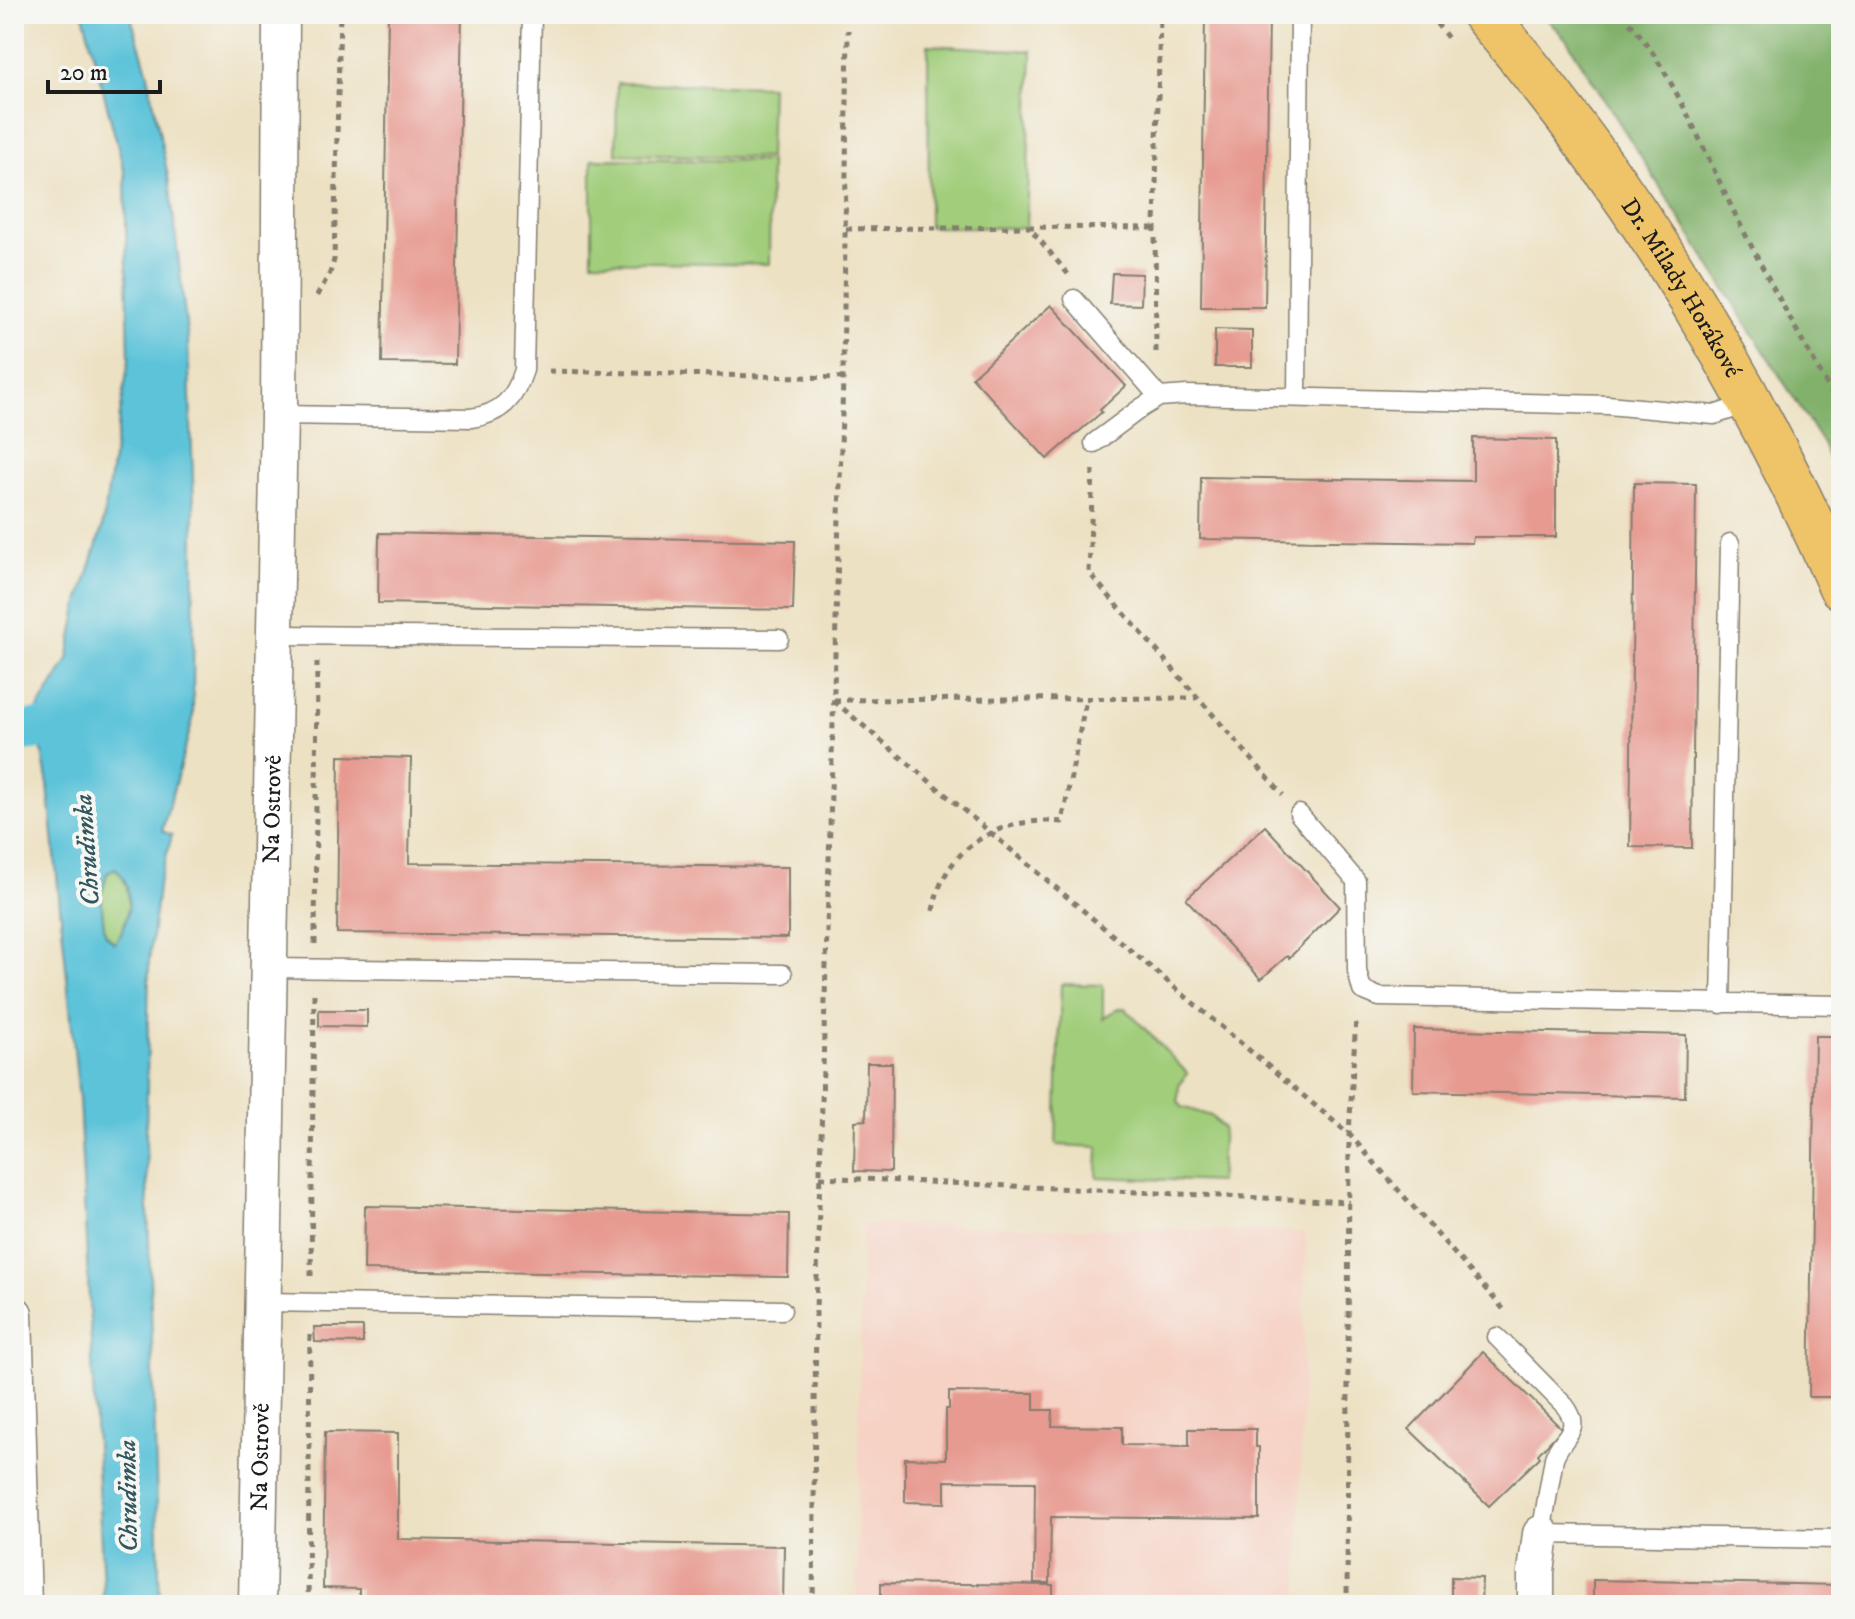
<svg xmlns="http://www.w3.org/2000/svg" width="1855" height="1619" viewBox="0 0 1855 1619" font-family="'IM FELL DW Pica',serif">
  <rect width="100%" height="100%" fill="#f6f6f2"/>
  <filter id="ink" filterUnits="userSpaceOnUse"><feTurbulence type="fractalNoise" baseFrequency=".0125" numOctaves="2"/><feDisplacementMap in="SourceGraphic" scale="16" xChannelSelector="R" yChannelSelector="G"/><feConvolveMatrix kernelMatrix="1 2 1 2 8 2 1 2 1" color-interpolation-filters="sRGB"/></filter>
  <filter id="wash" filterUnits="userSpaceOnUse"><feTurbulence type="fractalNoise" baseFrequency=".006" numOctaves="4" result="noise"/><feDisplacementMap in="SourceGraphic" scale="32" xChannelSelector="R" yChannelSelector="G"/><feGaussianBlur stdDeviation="1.8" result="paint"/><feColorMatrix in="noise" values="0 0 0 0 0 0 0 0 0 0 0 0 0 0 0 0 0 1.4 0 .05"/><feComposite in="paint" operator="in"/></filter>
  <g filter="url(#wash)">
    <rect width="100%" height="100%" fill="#ede1c3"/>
    <path fill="#f6d2c4" d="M862,1224L1306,1232L1298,1605H856Z"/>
    <path fill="#a2ce7b" stroke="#5f754c" stroke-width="2" d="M928,45L1032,51L1026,228L929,227Z
      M617,83L771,86L769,158L616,154Z
      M592,159L770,161L769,264L592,261Z
      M115,868C136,886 130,925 114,944L105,933L103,920L101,895L107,873Z
      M1061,984L1103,985V1019L1117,1009L1125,1008L1188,1074L1179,1084L1178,1101L1182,1107L1211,1116L1223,1128L1219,1182L1097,1177L1098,1147L1056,1145Z"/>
    <path fill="#81b16b" stroke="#4e6644" stroke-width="2" d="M1542,14H1841V492L1823,444L1567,40Z"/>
    <path fill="#5cc3d9" stroke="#3c707a" stroke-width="2" fill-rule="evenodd" d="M83,14H130L147,70L170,187L188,341L194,505L193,719L162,831L172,835L158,887L149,962L146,1142L160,1605H104L79,1099L48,785L41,746L24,732L68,660L78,606L102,528L129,359L125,174ZM115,868C136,885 130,926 114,943L105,933L103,920L101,895L107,873Z"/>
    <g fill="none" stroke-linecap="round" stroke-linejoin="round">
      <path stroke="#5cc3d9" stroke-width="40" d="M14,732L79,725"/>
    </g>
    <g id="blocks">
      <path fill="#e79a90" d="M388,14H462L455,364L382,363Z
        M1205,14H1269L1265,307H1201Z
        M1112,273L1142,274L1141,305L1110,304Z
        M1051,305L1126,386L1100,410L1102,412L1047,459L972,377Z
        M1215,329L1252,330V367H1215Z
        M1473,438L1556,440V537H1473L1472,543L1200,539L1201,477L1473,481Z
        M1634,483L1696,484L1692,848L1630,847Z
        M379,533L795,541L793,610L378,603Z
        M339,756L411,758L409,863L788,867V938L337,933Z
        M1265,826L1340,907L1289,958L1287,956L1261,979L1186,899Z
        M319,1010H367V1027L319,1026Z
        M1414,1029L1686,1035L1685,1097L1413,1091Z
        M1815,1036H1841V1397H1809Z
        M867,1063H892L891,1172L854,1171L855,1121L866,1120Z
        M365,1206L789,1214L788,1277L364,1270Z
        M314,1327H363V1343L315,1342Z
        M1483,1352L1562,1429L1538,1454L1540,1457L1489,1506L1409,1429Z
        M949,1392L1034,1393V1410H1053L1052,1426L1122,1427V1445L1189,1446V1429H1256V1447H1259V1519L1051,1517L1050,1583H1034L1035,1482L945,1481V1503L905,1502V1458L946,1459V1409H949Z
        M325,1432L398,1433V1539L784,1546L783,1605L359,1602V1589L323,1588Z
        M1451,1577L1482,1578L1481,1605H1451Z
        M1593,1580L1841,1585V1605H1593Z
        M881,1583L1053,1585V1605H881Z"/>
    </g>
  </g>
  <g filter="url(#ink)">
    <use href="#blocks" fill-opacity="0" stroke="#847e70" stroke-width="2"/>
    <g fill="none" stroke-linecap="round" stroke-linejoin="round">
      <g stroke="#847e70" stroke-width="21">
        <path id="service" d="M1074,299L1159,397
          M1297,397L1300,14
          M279,415L471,418C501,414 515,399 524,370L532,14
          M1094,443L1141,408L1159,397L1187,395L1608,405L1714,415L1750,403
          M275,635L779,639
          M1299,814L1356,881L1357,971L1362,990L1379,997L1841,1005
          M269,968L783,974
          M1721,1004L1730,543
          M262,1302L782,1310
          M1497,1337L1565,1406C1584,1431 1561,1436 1554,1458L1541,1534L1841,1539"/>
      </g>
      <g stroke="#847e70" stroke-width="39">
        <g id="minor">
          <path d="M14,1314L23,1605"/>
          <path id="s1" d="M257,1605L279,415L281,14"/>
          <path d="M1536,1605V1572L1541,1534"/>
        </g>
      </g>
      <g stroke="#847e70" stroke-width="47">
        <g id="primary">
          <path id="s2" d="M1484,14C1632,186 1749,380 1841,587"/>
        </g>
      </g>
      <path stroke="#847e70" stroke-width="5" stroke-dasharray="6 6" stroke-linecap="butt" d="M1429,14L1448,38
        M1621,14C1666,56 1705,153 1733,210C1767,278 1804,344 1841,410
        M846,229L1029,227
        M1068,274L1029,227L1155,228
        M317,296L330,273L334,260L340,14
        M1156,352L1155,228L1160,14
        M549,371L843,378
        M1093,470L1089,573L1283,795
        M834,700L1196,698
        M834,701L1349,1134L1506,1312
        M933,911C943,847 1002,815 1062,822L1086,700
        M315,944L317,662
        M820,1177L1349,1202
        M311,1276L314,994
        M308,1605L310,1330
        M813,1605L816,1310L843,378L848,30
        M1347,1605L1349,1134L1356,1018"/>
      <use href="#service" stroke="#fff" stroke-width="18"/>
      <use href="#minor" stroke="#fff" stroke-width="36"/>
      <use href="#primary" stroke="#efc469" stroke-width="44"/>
    </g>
  </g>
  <g text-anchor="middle" stroke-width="8" stroke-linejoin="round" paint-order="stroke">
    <g font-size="24" fill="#1c1c1c" stroke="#f6f6f2">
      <text dy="8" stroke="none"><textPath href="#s2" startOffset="338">Dr. Milady Horákové</textPath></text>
      <text dy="8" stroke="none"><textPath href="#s1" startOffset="796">Na Ostrově</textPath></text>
      <text dy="8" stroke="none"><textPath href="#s1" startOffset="148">Na Ostrově</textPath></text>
    </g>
    <g font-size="26" font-style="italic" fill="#32565e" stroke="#f6f6f2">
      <text transform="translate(86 850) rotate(-94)" y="9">Chrudimka</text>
      <text transform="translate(127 1496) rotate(-91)" y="9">Chrudimka</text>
    </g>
  </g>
  <rect width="1855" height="1619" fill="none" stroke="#f6f6f2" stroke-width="48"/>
  <path d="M48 80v12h112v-12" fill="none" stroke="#1c1c1c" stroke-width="4"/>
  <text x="60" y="80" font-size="24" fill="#1c1c1c" stroke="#f6f6f2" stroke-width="6" paint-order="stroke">20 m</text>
</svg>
